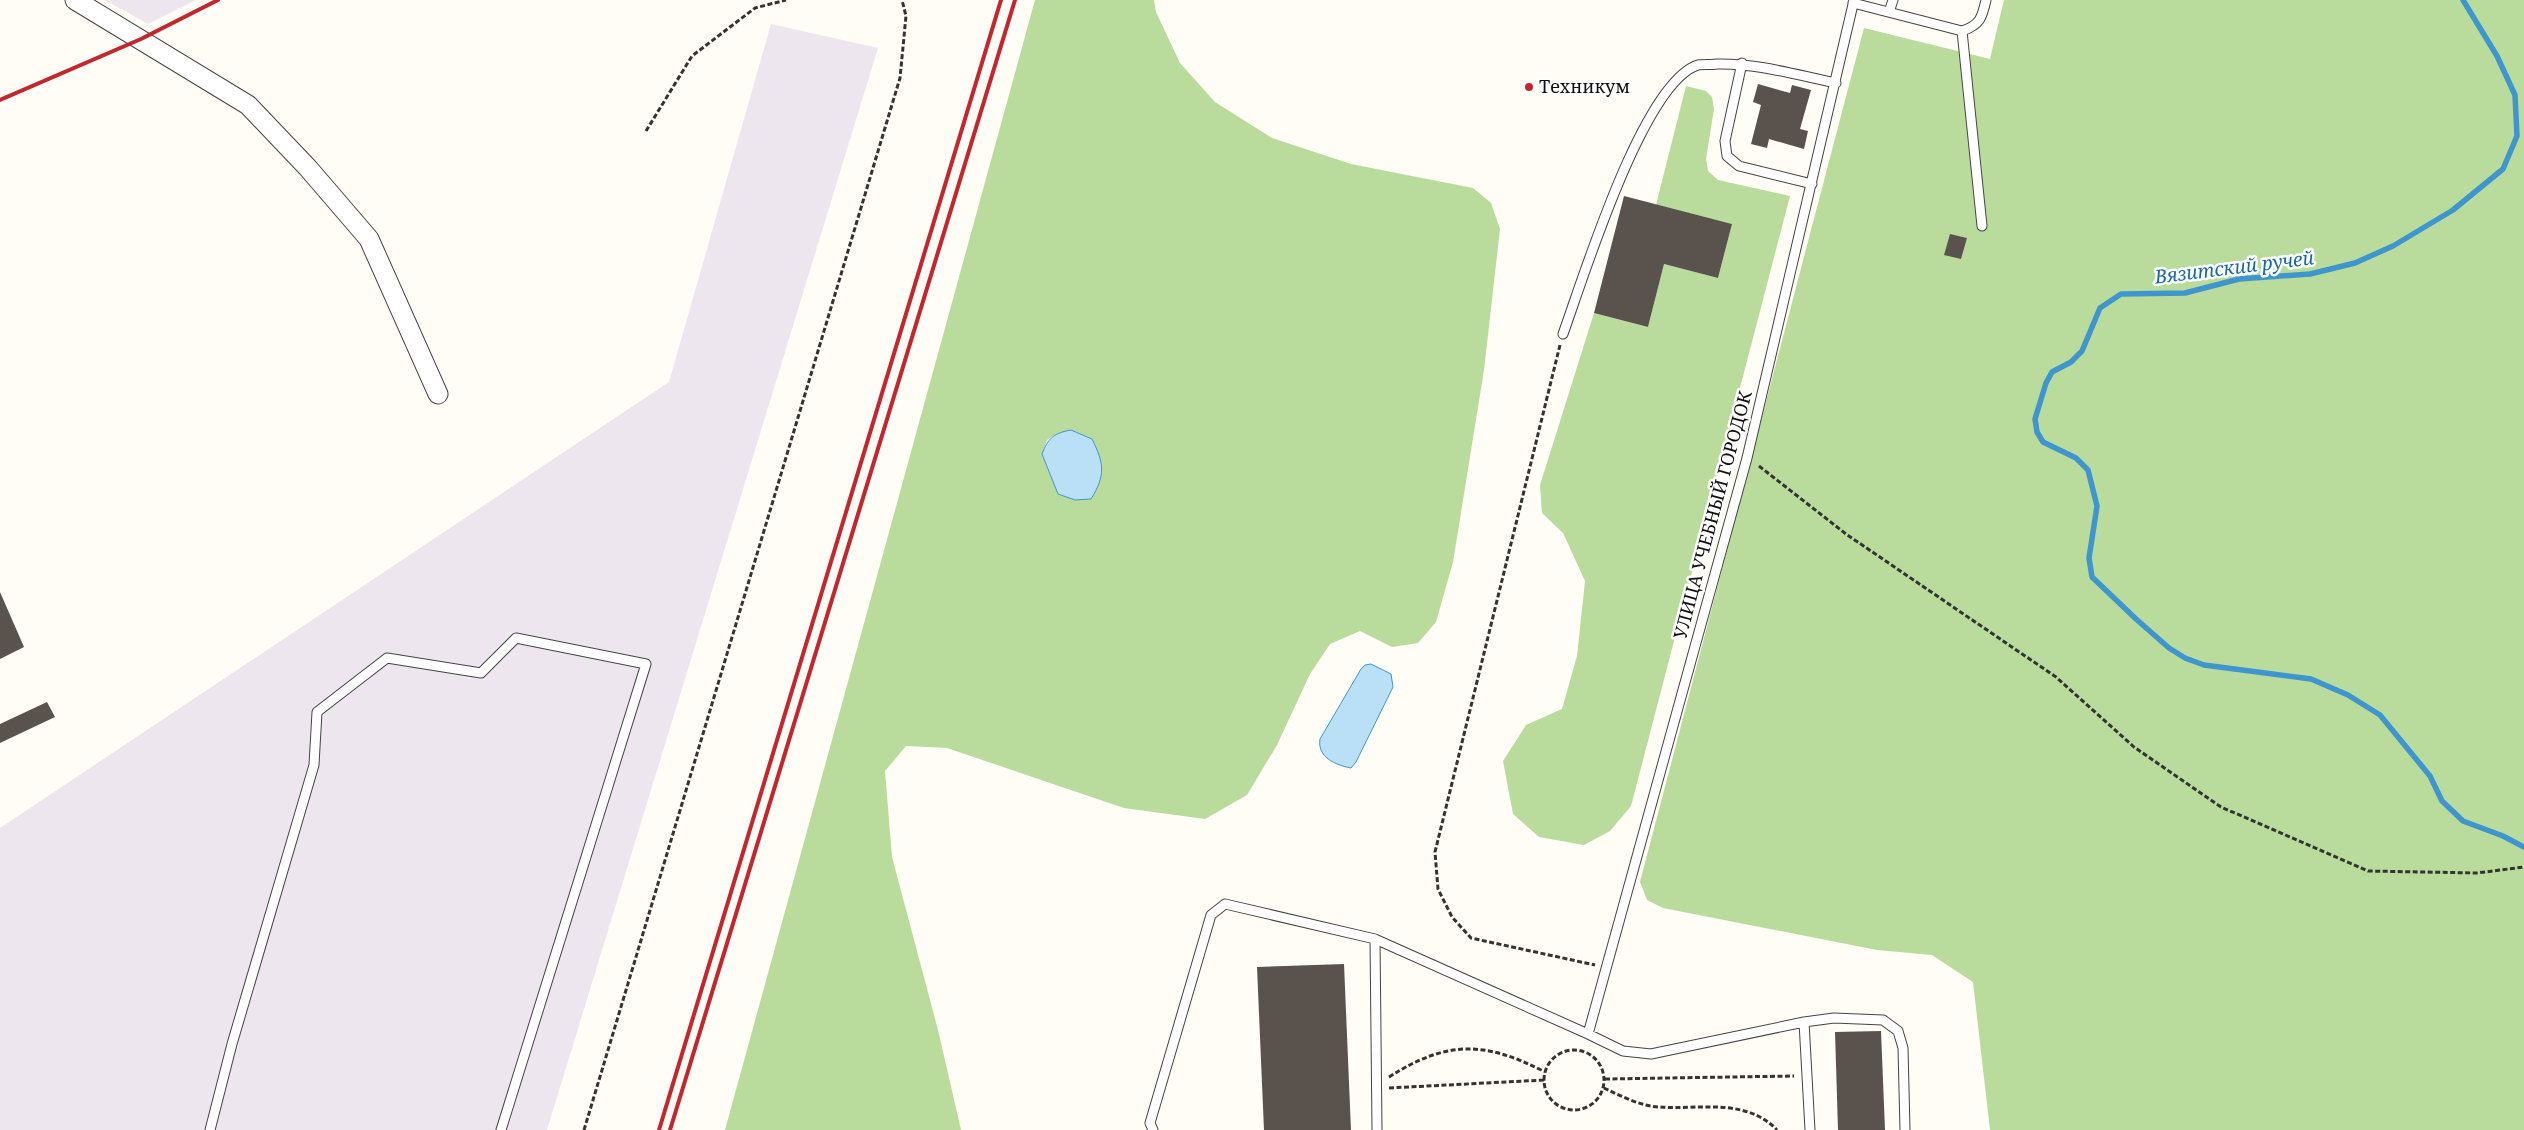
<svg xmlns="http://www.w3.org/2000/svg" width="2524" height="1130" viewBox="0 0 2524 1130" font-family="'Noto Serif',serif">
  <rect width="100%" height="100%" fill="#fffdf5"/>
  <path fill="#eee6ef" d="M105,0H196L148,24Z
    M771,24L878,48L547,1130H0V828L669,382Z"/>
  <path fill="#b9dc9c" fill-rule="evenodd" d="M1035,0H1154L1156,12L1180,63L1215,102L1272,138L1351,164L1473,188L1491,203L1500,229L1484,370L1453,562L1436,622L1418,643L1392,647L1360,631L1330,644L1310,674L1277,745L1247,795L1205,819L1124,808L947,748L906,746L885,771L892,857L938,1030L961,1130H725ZM1058,433V494L1042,454L1047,440Z
    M2004,0H2524V1130H1990L1973,982L1932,955L1877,950L1663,908L1647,900L1640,882L1864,28L1990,59Z
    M1686,86L1706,91L1712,97L1714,109L1706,159L1708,171L1718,180L1790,196L1631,806L1610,831L1584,845L1539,837L1513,814L1503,761L1526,725L1562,709L1577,656L1585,581L1563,533L1542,513L1540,485L1594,313L1648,327L1664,264L1718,278L1732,224L1656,205Z"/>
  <path fill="#b9e0f7" stroke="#3f96cf" d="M1071,430L1092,439C1104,463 1106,475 1091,499L1075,500L1058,494L1042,454C1048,438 1054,433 1071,430Z
    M1371,664L1391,674L1393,687L1356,762L1351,768C1335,765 1317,757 1320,739L1361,669L1365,665Z"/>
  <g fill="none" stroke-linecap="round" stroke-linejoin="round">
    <path stroke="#3f96cf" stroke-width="5.5" d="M2463,0L2497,56L2515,95L2517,136L2503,169L2453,210L2393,246L2355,263L2310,274L2239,279L2185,293L2121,294L2100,308L2082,351L2071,362L2052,372L2046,383L2035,419L2037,432L2043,442L2076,458L2088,470L2097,506L2089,558L2092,577L2136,619L2169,648L2185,658L2204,665L2311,679L2348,695L2380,715L2430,776L2442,801L2463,821L2503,836L2524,847"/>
  </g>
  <path fill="#5a524d" d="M1758,84L1790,93L1792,85L1811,90L1800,129L1808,131L1804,149L1769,139L1767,148L1751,144L1761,105L1753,102Z
    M1624,196L1732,224L1718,278L1664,264L1648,327L1594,313Z
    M1950,234L1967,238L1961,259L1944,255Z
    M0,592L24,647L0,659Z
    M47,702L55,717L0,743V724Z
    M1344,964L1351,1130H1264L1257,967Z
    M1881,1031L1885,1130H1838L1835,1032Z"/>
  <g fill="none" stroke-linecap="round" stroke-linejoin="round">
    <g stroke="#444" stroke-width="11">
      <path id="lane" d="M1853,3L1962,31
        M1889,12L1893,0
        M1742,63L1725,141L1727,156L1739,166L1812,184
        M1982,226L1962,31C1980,25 1982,18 1986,0
        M1563,334C1583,279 1643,82 1698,65C1703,64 1711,65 1717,64C1757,63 1796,75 1836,83
        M1375,939L1377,1130
        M1804,1022L1810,1130
        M1588,1034L1747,458L1854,0
        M210,1130L232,1044L314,765L317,712L387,658L481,673L516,638L646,664L501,1130
        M1153,1130L1150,1123L1211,915L1225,904L1375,939L1588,1034L1623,1051L1651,1054L1804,1022L1834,1018L1883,1020L1898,1031L1903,1048L1905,1130"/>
    </g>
    <g stroke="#444" stroke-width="21">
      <path id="street" d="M75,0L248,105L308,168L369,239L438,394"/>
    </g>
    <path stroke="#333" stroke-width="3" stroke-dasharray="5 2.5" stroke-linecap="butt" d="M646,131L692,56L755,8L786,0
      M1560,345L1435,852L1438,889L1452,917L1471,938L1595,965
      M1759,466L1846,534L2056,677L2134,747L2221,807L2368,871L2477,873L2524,867
      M1544 1080a30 30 0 1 1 60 0a30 30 0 1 1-60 0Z
      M1389,1077C1447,1040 1485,1041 1545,1072
      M1605,1079L1794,1076
      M1389,1088L1544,1080
      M1604,1088C1621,1096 1640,1106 1659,1107C1699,1110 1745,1097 1777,1130
      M584,1130L900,78L906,16L902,0"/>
    <use href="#lane" stroke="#fff" stroke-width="9"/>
    <use href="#street" stroke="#fff" stroke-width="19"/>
    <path stroke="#c4262e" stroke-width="4" d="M0,100L141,39L218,0
      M659,1130L1001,0
      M670,1130L1015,0"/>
  </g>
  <circle fill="#c4262e" stroke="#fff" stroke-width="2" cx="1529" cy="87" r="5"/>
  <g text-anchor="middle" stroke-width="5" stroke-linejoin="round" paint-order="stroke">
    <g font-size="18" fill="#111" stroke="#fff" text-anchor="start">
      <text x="1539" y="93">Техникум</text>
    </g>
    <g font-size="18" fill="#111" stroke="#fff">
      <text transform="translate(1713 515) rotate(-75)" y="6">УЛИЦА УЧЕБНЫЙ ГОРОДОК</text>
    </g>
    <g font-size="19" font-style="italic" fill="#1768a6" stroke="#fff">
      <text transform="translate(2234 267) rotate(-7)" y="7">Вязитский ручей</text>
    </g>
  </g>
</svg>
